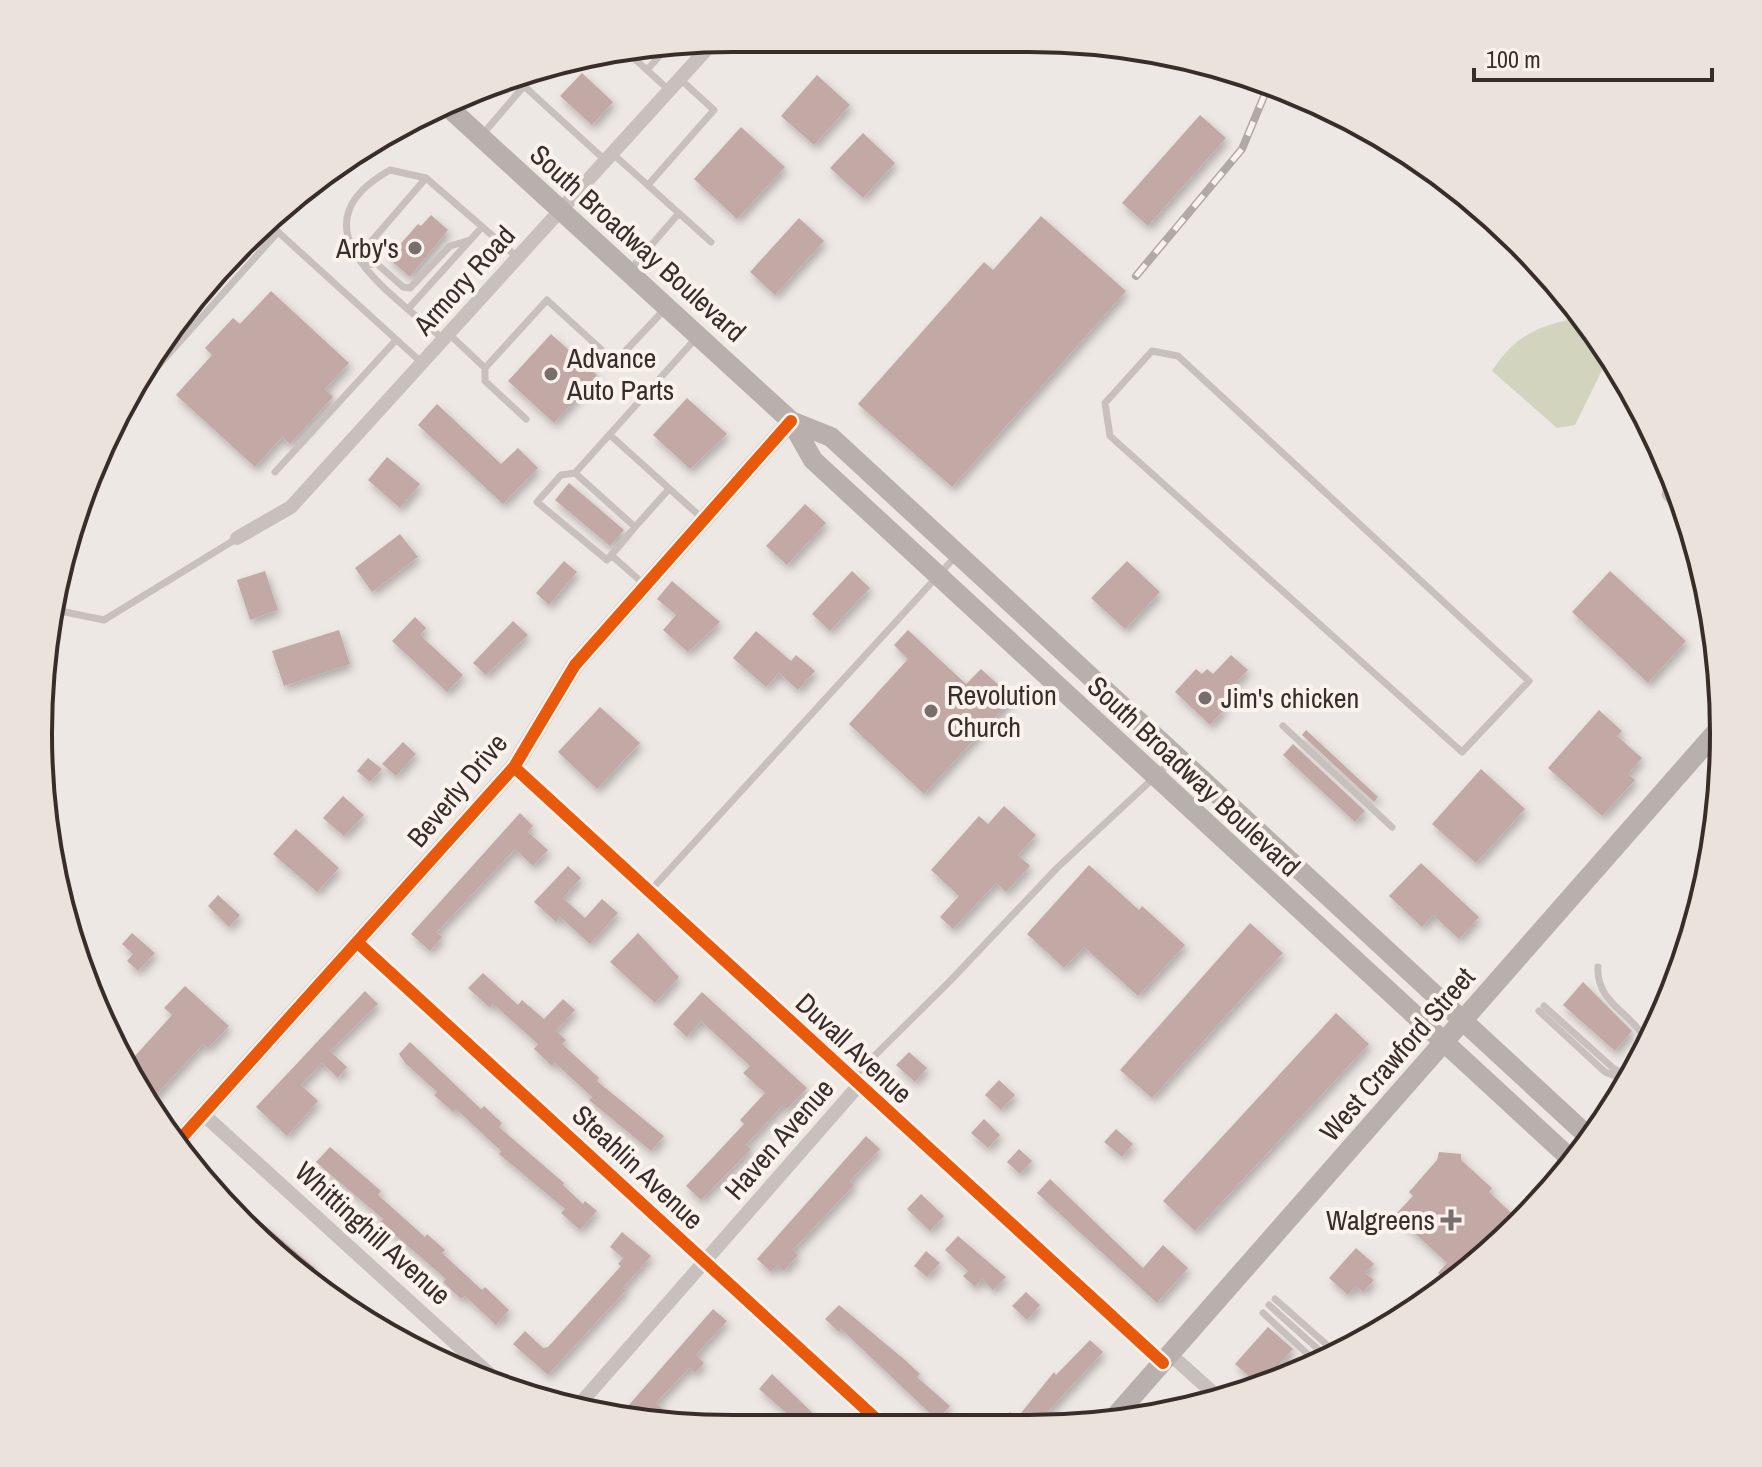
<svg xmlns="http://www.w3.org/2000/svg" width="1762" height="1467" viewBox="0 0 1762 1467" font-family="'Archivo Narrow',sans-serif">
  <defs>
    <filter id="shadow"><feDropShadow dx="3" dy="5" stdDeviation="4" flood-color="#0004"/></filter>
  </defs>
  <rect width="100%" height="100%" fill="#eee8e4"/>
  <path fill="#d2d4be" d="M1573,319L1585,321L1610,354L1575,425L1557,428L1492,371C1513,338 1536,326 1573,319Z"/>
  <path fill="#c2a9a5" filter="url(#shadow)" d="M582,73L613,102L592,125L560,96Z
    M817,75L850,105L814,145L781,116Z
    M1200,115L1226,138L1148,226L1122,203Z
    M741,127L785,167L737,219L694,179Z
    M863,133L895,163L863,198L830,168Z
    M431,215L448,230L410,277L388,258L418,224L421,226Z
    M1041,216L1126,291L952,487L858,404L984,262L993,270Z
    M799,218L824,241L775,295L750,272Z
    M271,291L349,363L325,389L333,397L290,444L282,437L255,467L176,395L212,355L205,348L233,318L240,324Z
    M551,334L597,375L554,423L508,381Z
    M687,398L727,434L690,469L653,435Z
    M437,404L501,464L518,448L538,468L503,504L418,425Z
    M387,457L420,484L400,508L368,480Z
    M569,483L624,530L610,546L555,500Z
    M805,504L826,523L787,565L766,546Z
    M400,534L418,557L372,592L355,568Z
    M564,561L577,572L549,605L536,593Z
    M1127,561L1160,592L1125,629L1091,598Z
    M265,571L278,610L250,620L237,580Z
    M852,571L870,588L830,631L812,614Z
    M1610,571L1686,641L1648,683L1572,612Z
    M672,581L720,622L688,652L663,630L676,615L657,599Z
    M415,617L426,628L420,635L463,675L447,692L392,641Z
    M513,621L528,635L486,675L473,663Z
    M339,630L350,664L284,686L272,651Z
    M908,630L966,684L981,669L1013,698L924,794L849,724L908,659L894,645Z
    M756,631L791,661L796,655L815,671L798,690L779,673L766,687L733,658Z
    M1231,655L1248,670L1218,702L1225,709L1210,725L1175,692L1196,669L1202,674L1207,669L1213,674Z
    M600,707L640,743L597,789L558,752Z
    M1599,710L1622,731L1617,736L1642,758L1628,774L1635,780L1602,816L1548,768Z
    M1306,730L1378,797L1374,802L1302,735Z
    M403,742L416,754L396,776L382,764Z
    M1293,744L1365,811L1355,822L1283,755Z
    M368,758L382,769L370,782L357,771Z
    M1481,769L1525,809L1476,863L1432,824Z
    M343,796L364,815L344,836L323,818Z
    M1004,806L1036,835L1018,855L1030,866L1006,892L996,883L953,929L940,917L959,896L931,870L979,816L988,824Z
    M520,813L533,826L528,832L548,850L533,866L515,849L437,932L442,937L430,951L411,934Z
    M296,829L339,868L317,892L273,854Z
    M1421,863L1479,917L1459,939L1433,915L1422,927L1389,896Z
    M1089,865L1139,910L1142,906L1185,945L1138,996L1084,947L1064,968L1027,934Z
    M568,866L581,878L563,898L585,918L602,899L618,913L590,944L560,917L556,922L534,902Z
    M218,895L240,915L229,927L208,906Z
    M1250,923L1283,953L1152,1098L1120,1070Z
    M132,933L155,953L138,971L127,961L133,954L122,944Z
    M638,933L679,977L655,1003L610,962Z
    M483,973L518,1005L522,1000L544,1019L563,999L575,1010L556,1031L566,1040L562,1044L599,1078L597,1081L664,1136L651,1151L589,1100L592,1097L555,1063L552,1066L534,1049L538,1044L493,1004L490,1008L468,988Z
    M1583,982L1632,1031L1615,1051L1563,1005Z
    M185,986L229,1026L208,1048L203,1044L147,1105L126,1066L172,1015L164,1008Z
    M365,991L378,1004L330,1051L347,1067L338,1078L322,1063L301,1085L318,1101L287,1136L256,1107Z
    M702,992L807,1088L787,1109L783,1105L746,1145L751,1149L701,1200L686,1186L744,1124L740,1120L765,1093L743,1073L750,1066L701,1021L687,1037L673,1024Z
    M1336,1013L1369,1044L1195,1231L1163,1201Z
    M410,1042L481,1109L484,1106L502,1123L499,1127L564,1183L563,1185L583,1204L585,1201L597,1211L580,1230L561,1213L565,1209L499,1154L501,1151L456,1109L453,1112L434,1095L437,1092L405,1063L399,1054Z
    M909,1052L927,1068L915,1082L896,1065Z
    M999,1080L1015,1095L1001,1110L985,1095Z
    M984,1119L1000,1135L988,1148L971,1133Z
    M1116,1129L1133,1144L1122,1157L1104,1142Z
    M866,1136L880,1149L850,1181L854,1185L793,1250L798,1255L784,1271L778,1265L771,1272L757,1259Z
    M330,1147L381,1191L378,1195L425,1237L427,1234L445,1250L442,1253L482,1290L485,1287L509,1310L496,1325L465,1296L461,1299L443,1282L446,1279L380,1222L383,1219L316,1162Z
    M1019,1149L1032,1161L1020,1174L1007,1162Z
    M1439,1152L1461,1154V1160L1492,1188L1489,1192L1521,1222L1449,1284L1438,1273L1447,1263L1395,1215L1413,1196L1409,1192L1437,1160Z
    M1050,1179L1143,1268L1163,1245L1188,1268L1157,1303L1037,1193Z
    M921,1194L944,1216L930,1231L907,1209Z
    M262,1223L315,1268L305,1278L275,1256L254,1232Z
    M622,1232L651,1256L623,1288L626,1290L548,1375L513,1344L525,1331L543,1348L548,1347L621,1266L618,1264L623,1258L610,1247Z
    M958,1236L1006,1277L993,1290L982,1279L975,1287L963,1276L968,1271L945,1250Z
    M1356,1248L1374,1264L1365,1273L1374,1280L1363,1292L1356,1286L1348,1295L1329,1278Z
    M926,1251L940,1263L927,1277L914,1266Z
    M1026,1292L1040,1305L1027,1320L1012,1306Z
    M839,1305L905,1360L920,1374L917,1377L950,1406L937,1420L841,1329L839,1332L825,1319Z
    M713,1309L727,1321L696,1355L704,1363L695,1373L689,1368L656,1403L664,1410L654,1421L621,1414Z
    M1268,1327L1293,1349L1260,1386L1235,1364Z
    M1090,1340L1103,1352L1032,1429H996L1010,1412L1017,1418L1054,1372L1056,1375Z
    M772,1374L820,1420L813,1428H797L789,1420L792,1418L759,1389Z"/>
  <g fill="none" stroke-linecap="round" stroke-linejoin="round">
    <path stroke="#c8c0bc" stroke-width="7" d="M627,52L670,91
      M543,66L524,86L606,161
      M647,70L667,47
      M482,135L524,86L515,78
      M613,154L711,242
      M426,178L390,170C287,228 392,293 444,340
      M648,185L714,110L680,79
      M266,221L421,362
      M357,258L426,178L517,257
      M365,266L376,263L403,287L410,288L450,246L470,240
      M629,271L679,213
      M409,308L482,227
      M449,334L485,368L547,300L615,362L665,309
      M1152,351L1178,356L1529,681L1462,752L1110,436L1105,403Z
      M150,358L158,366L278,232
      M485,368V381L526,419
      M610,435L703,519
      M1671,469L1665,495L1687,520
      M275,472L396,340
      M575,473L561,475L537,502L607,560L635,527
      M669,489L635,527L575,473L697,337
      M611,555L645,585
      M55,610L104,620L236,539
      M1283,726L1392,827
      M649,892L955,557
      M1544,1006L1613,1068L1620,1072C1634,1067 1644,1054 1646,1040C1631,1012 1596,1003 1598,967
      M1539,1011L1605,1072L1628,1081
      M852,1078L950,981L1057,868L1174,759
      M1275,1299L1326,1344
      M1269,1305L1320,1351
      M1263,1313L1313,1359"/>
    <path stroke="#c8c0bc" stroke-width="14" d="M237,538L291,507L715,40
      M514,767L1163,1363
      M357,942L886,1428
      M203,1114L508,1391
      M1171,1355L1220,1399
      M578,1406L859,1085"/>
    <path stroke="#c8c0bc" stroke-width="18" d="M176,1144L514,767L575,665L791,421"/>
    <path stroke="#b8b0ac" stroke-width="20" d="M447,106L791,421L813,460L1573,1161
      M791,421L831,437L1591,1139
      M1111,1421L1723,724"/>
    <g stroke="#b0a9a6" stroke-width="8">
      <path id="rail" d="M1136,276L1242,149L1267,89"/>
    </g>
    <use href="#rail" stroke="#faf2ec" stroke-width="5" stroke-dasharray="15" stroke-linecap="butt"/>
    <g stroke="#faf2ec" stroke-width="17">
      <path id="cycleway" d="M514,767L1163,1363
        M357,942L886,1428
        M176,1144L514,767L575,665L791,421"/>
    </g>
    <use href="#cycleway" stroke="#e8590c" stroke-width="12"/>
  </g>
  <g fill="#786e6b" stroke="#faf2ec" stroke-width="3">
    <circle cx="415" cy="248" r="8"/>
    <circle cx="551" cy="374" r="8"/>
    <circle cx="1205" cy="698" r="8"/>
    <circle cx="931" cy="711" r="8"/>
    <path d="M1447 1208h8v8h8v8h-8v8h-8v-8h-8v-8h8z"/>
  </g>
  <g text-anchor="middle" stroke-width="8" stroke-linejoin="round" paint-order="stroke">
    <g font-size="28" fill="#392d2a" stroke="#faf2ec">
      <text transform="translate(638 243) rotate(42)" y="10">South Broadway Boulevard</text>
      <text transform="translate(464 280) rotate(-48)" y="10">Armory Road</text>
      <text transform="translate(1194 776) rotate(43)" y="10">South Broadway Boulevard</text>
      <text transform="translate(457 790) rotate(-50)" y="10">Beverly Drive</text>
      <text transform="translate(854 1048) rotate(43)" y="10">Duvall Avenue</text>
      <text transform="translate(1397 1054) rotate(-49)" y="10">West Crawford Street</text>
      <text transform="translate(779 1139) rotate(-49)" y="10">Haven Avenue</text>
      <text transform="translate(638 1167) rotate(43)" y="10">Steahlin Avenue</text>
      <text transform="translate(373 1233) rotate(42)" y="10">Whittinghill Avenue</text>
    </g>
    <g font-size="28" fill="#392d2a" stroke="#faf2ec" text-anchor="start">
      <text x="399" y="258" text-anchor="end">Arby's</text>
      <text x="567" y="368">Advance<tspan x="567" dy="32">Auto Parts</tspan></text>
      <text x="947" y="705">Revolution<tspan x="947" dy="32">Church</tspan></text>
      <text x="1221" y="708">Jim's chicken</text>
      <text x="1435" y="1230" text-anchor="end">Walgreens</text>
    </g>
  </g>
  <path d="M0 0H1762V1467H0ZM733 52H1029A681 681 0 0 1 1710 733V734A681 681 0 0 1 1029 1415H733A681 681 0 0 1 52 734V733A681 681 0 0 1 733 52Z" fill="#ebe2dc" fill-rule="evenodd"/>
  <path fill="none" stroke="#392d2a" stroke-width="4" d="M733 52H1029A681 681 0 0 1 1710 733V734A681 681 0 0 1 1029 1415H733A681 681 0 0 1 52 734V733A681 681 0 0 1 733 52Z"/>
  <path d="M1474 68v12h238v-12" fill="none" stroke="#392d2a" stroke-width="4"/>
  <text x="1486" y="68" font-size="24" fill="#392d2a" stroke="#faf2ec" stroke-width="6" paint-order="stroke">100 m</text>
</svg>
